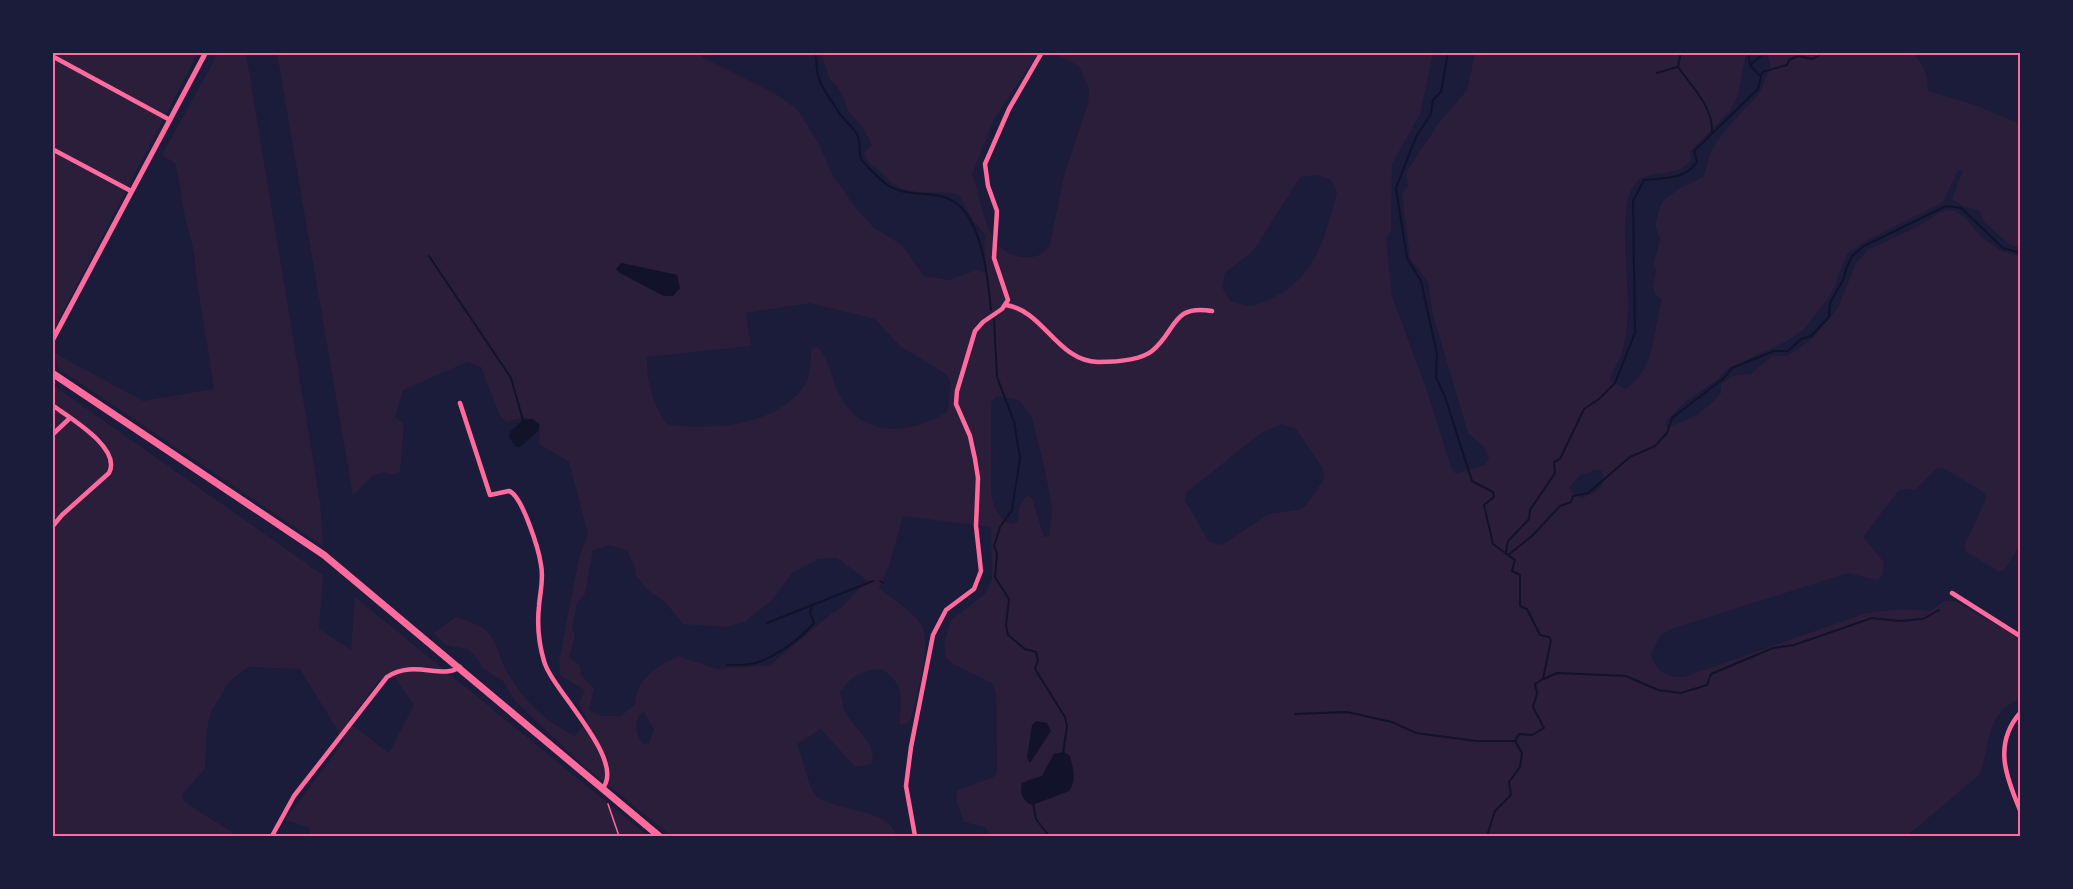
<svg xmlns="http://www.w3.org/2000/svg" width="2073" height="889" viewBox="0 0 2073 889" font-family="'PT Sans',sans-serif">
  <rect width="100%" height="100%" fill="#1b1b3a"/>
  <path fill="#2a1e3b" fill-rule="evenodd" d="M53,53H198L53,331Z
    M218,53H246L320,502L323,546L59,369L53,352L143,401L214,389L195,268C196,252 190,240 187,225C182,205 181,184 175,163L162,155Z
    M277,53H701L702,57L776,94L798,110L819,144L833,176L856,208L873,227L902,245L924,276L950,280L976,270L987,273L984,243L986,235L973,221L959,195C942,190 924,195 907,190C885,184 885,171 869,164L864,153L872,145L863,128L848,111L844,98L836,85L830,80L821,53H1038L994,119L972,174C983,202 984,253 1023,257C1036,258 1043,255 1050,244L1064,176L1088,104L1089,89L1079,66L1053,53H1433L1420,114L1392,164L1391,231L1386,239L1392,296L1427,391L1451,467L1456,474L1484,465L1489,458L1484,447L1468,433L1433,315L1428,282L1410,258L1402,195L1408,186L1406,172L1441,120L1467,90L1475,53H1746L1738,95L1730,111L1690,152L1691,160C1675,181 1648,167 1635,184C1616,207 1630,284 1628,315C1627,330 1625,346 1619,360C1615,368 1612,371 1610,380L1625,389C1657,368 1652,332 1662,300L1655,294L1653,287L1656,271L1654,263L1660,239L1655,225L1660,207L1664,200L1680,188L1703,177C1707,169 1707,161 1710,154C1721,131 1742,113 1758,95C1764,87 1764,77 1771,69L1767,53H1917L1915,56C1925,67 1928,75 1928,91L1975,105L2020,124V248L2009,244L1984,222L1979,210L1963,206L1952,199L1963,170H1958L1943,202L1866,241L1847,254L1831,295L1803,330L1787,341L1727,369L1718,379L1684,403L1666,421V427C1687,422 1707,411 1721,393V384L1732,376L1751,374L1772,356H1787L1812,339L1838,308L1856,263L1868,250L1917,227L1939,213L1948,210L1956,211L1967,219L1980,236L2001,251L2020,256V545L2005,569L2000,572L1966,552L1964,546L1986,499L1985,493L1943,468L1936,469L1916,489L1899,490L1863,537L1884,562L1883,574L1877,580L1848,573L1671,629L1660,636L1651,655C1656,672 1667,677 1684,677L1866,613L1902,609L1930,611L1944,601H1955L2011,633H2020V698C2015,702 2005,706 2001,712C1986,729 1988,756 1979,775L1907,836H991L985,827L964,822L956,799L957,790L994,777L997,771L996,693L992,683L953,664L946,657L944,644L951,620L985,594L992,580L991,527L903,516L889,566L879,588C891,599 912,610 921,624C933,641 916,699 911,719L908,723L900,725C898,696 909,690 882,669C862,671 852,675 840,692C842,700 843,709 847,715C857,731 877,744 872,764L855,767L821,729L797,744C802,755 809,790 816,796C837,812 892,809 896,836H672L586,768L515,701L503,681L482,668L477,658L468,649L446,645L434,633L455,617C467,620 483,625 491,636C498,646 500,659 506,670C522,699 545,722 575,736L587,720L579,703L585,690L560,675L559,661L579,558L588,534L569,462L539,444L540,425C531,414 519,419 506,422L500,416L481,367L467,362L403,390L395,417L404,424L400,472L392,475L384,472L372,476L353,496ZM1318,175L1331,180L1337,192C1326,234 1316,277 1274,297C1254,307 1251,308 1230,301L1222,287L1225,273L1254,250L1300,177ZM622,263L677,275L664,296L620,273ZM810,303L875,319L900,346L946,374L951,383L947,412C909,435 862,439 839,394C832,379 829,360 818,347L812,349C810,358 811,372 807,381C784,425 709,432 667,424C653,406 646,379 647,357L751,346L746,313ZM997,396L1019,400L1032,418L1045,470L1052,509L1049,536L1044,537L1032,498L1027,495L1019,507L1018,521L1013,524L1004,522L994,507L991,491V410L992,401ZM1281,424L1296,429L1323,469L1324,479L1306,506L1298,510L1269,514L1222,545L1209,542L1185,500L1187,492L1261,433ZM1595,470L1602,471L1604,482L1597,491L1582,498L1571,492L1570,487L1579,476ZM610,545L627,551L635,567L636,576L649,591L664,601L683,624L727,627L746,621L773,599L792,573L818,559L837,558L868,581C855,591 846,606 831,614L770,665L717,669L678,656C656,668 637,677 635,704L621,716H601L589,710L594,688L581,675L580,666L569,657L575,637L572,628L577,603L585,594L593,550ZM644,712L654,730L649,743L644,744C636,735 634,726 639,715ZM1054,754L1070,756L1074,780L1069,791L1032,805L1025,781L1042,776Z
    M53,385L323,575L319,629L351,650L355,597L648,836H310V828L285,820L344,741L300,669L248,667L229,682L211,712L207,729L205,768L182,795L183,801L238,836H53ZM395,678L414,705L389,753L348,722L379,680Z"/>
  <path fill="#12122b" d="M621,263L677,275L680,288L673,296H664L620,273L616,269Z
    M533,419L539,425L538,431L520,447H516L509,437L510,432L523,420Z
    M1036,721L1047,723L1051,731L1030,763L1027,758L1032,725Z
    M1064,752L1070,756C1073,768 1077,780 1069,791L1032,805C1023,801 1019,793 1022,783L1042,776L1054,754Z"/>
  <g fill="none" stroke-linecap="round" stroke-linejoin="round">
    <path stroke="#12122b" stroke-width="2" d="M815,52C817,60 816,68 818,75C820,86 832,102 838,111C843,120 853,126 858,136C860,143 859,152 861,159C862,162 882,181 886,184C904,197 925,191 944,197C982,208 988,278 991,310
      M1448,52L1441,92L1433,100L1431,114L1416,137L1396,188L1407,258L1421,281L1437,354L1436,378L1444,394L1472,481L1493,492L1494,497L1484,505L1493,544L1515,560L1512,571L1520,575V606L1527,609L1540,635L1549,637L1551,640L1543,679L1535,684L1537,693L1533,707L1544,728L1532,735L1519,734L1515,741L1522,753L1520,767L1509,782L1511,795L1495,811L1487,836
      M1681,52L1678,67C1693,88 1714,108 1712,134
      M1748,52L1750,65L1759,75
      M1750,65L1763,54
      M1657,73L1677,67
      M429,256L511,378L523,420
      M994,319L997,377L1014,422L1020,458L1012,510L1000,527L994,546L997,554L995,577L1009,599L1006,625L1008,635L1025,649L1036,652L1038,660L1035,669L1065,717L1067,726L1063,754
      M1506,552L1508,541L1529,519L1530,510L1555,473L1554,462L1560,459L1584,409L1599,399L1615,383L1635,333L1633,201L1644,180C1663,178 1685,180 1697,162L1694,151L1758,89L1762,72L1787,65L1789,60L1798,56L1813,59L1824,52
      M1508,555L1532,536L1560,506L1571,502L1573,496L1588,493L1630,457L1655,446L1667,433L1672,418L1724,378L1732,368L1774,351H1788L1801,339L1811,336L1829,317L1830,303L1843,280L1847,267L1852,256L1864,246L1946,206L1961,208L2003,248L2020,253
      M880,581L883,583
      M767,623L873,581
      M727,665C735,665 747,666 755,663C776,657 800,639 814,623L810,613L812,606
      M1544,679L1557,673L1626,676L1658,690L1681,693L1707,685L1711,674L1773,648L1794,645L1872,618L1899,621L1923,619L1939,610
      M1295,714L1347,712L1392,722L1416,733L1476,741H1514
      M1033,803L1036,819L1049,836"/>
    <path stroke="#ff6b9d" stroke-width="1.5" d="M608,804L619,836"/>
    <path stroke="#ff6b9d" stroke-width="4.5" d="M52,56L170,120
      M52,149L131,191
      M1006,305C1044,311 1057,361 1098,362C1115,362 1139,361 1152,351C1177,331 1171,304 1212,311
      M460,403L490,495L509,491C522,495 539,550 541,565C544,579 540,592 539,606C537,624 539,644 544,661C551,689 628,761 602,789
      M52,405C70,418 122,448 109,473L62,515L52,527
      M52,435L70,418
      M1952,593L2020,636
      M2020,713C1993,744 2006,777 2020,810
      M272,836L294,796L387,677C414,659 442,680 460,667
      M915,836L906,786L911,747L933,635L946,610L974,589L981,571L976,526L978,478L975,459L970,436L956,404L957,391L975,331L983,322L1002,309L1008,300L994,258L997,211L988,186L985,164L1009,109L1042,52"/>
    <path stroke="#ff6b9d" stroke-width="5" d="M52,341L206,52"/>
    <path stroke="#ff6b9d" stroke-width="7" d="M52,373L324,555L659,836"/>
  </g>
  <rect width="2073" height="889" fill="none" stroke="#1b1b3a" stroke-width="108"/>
  <rect x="54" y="54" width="1965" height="781" fill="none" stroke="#ff6b9d" stroke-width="2"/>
</svg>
